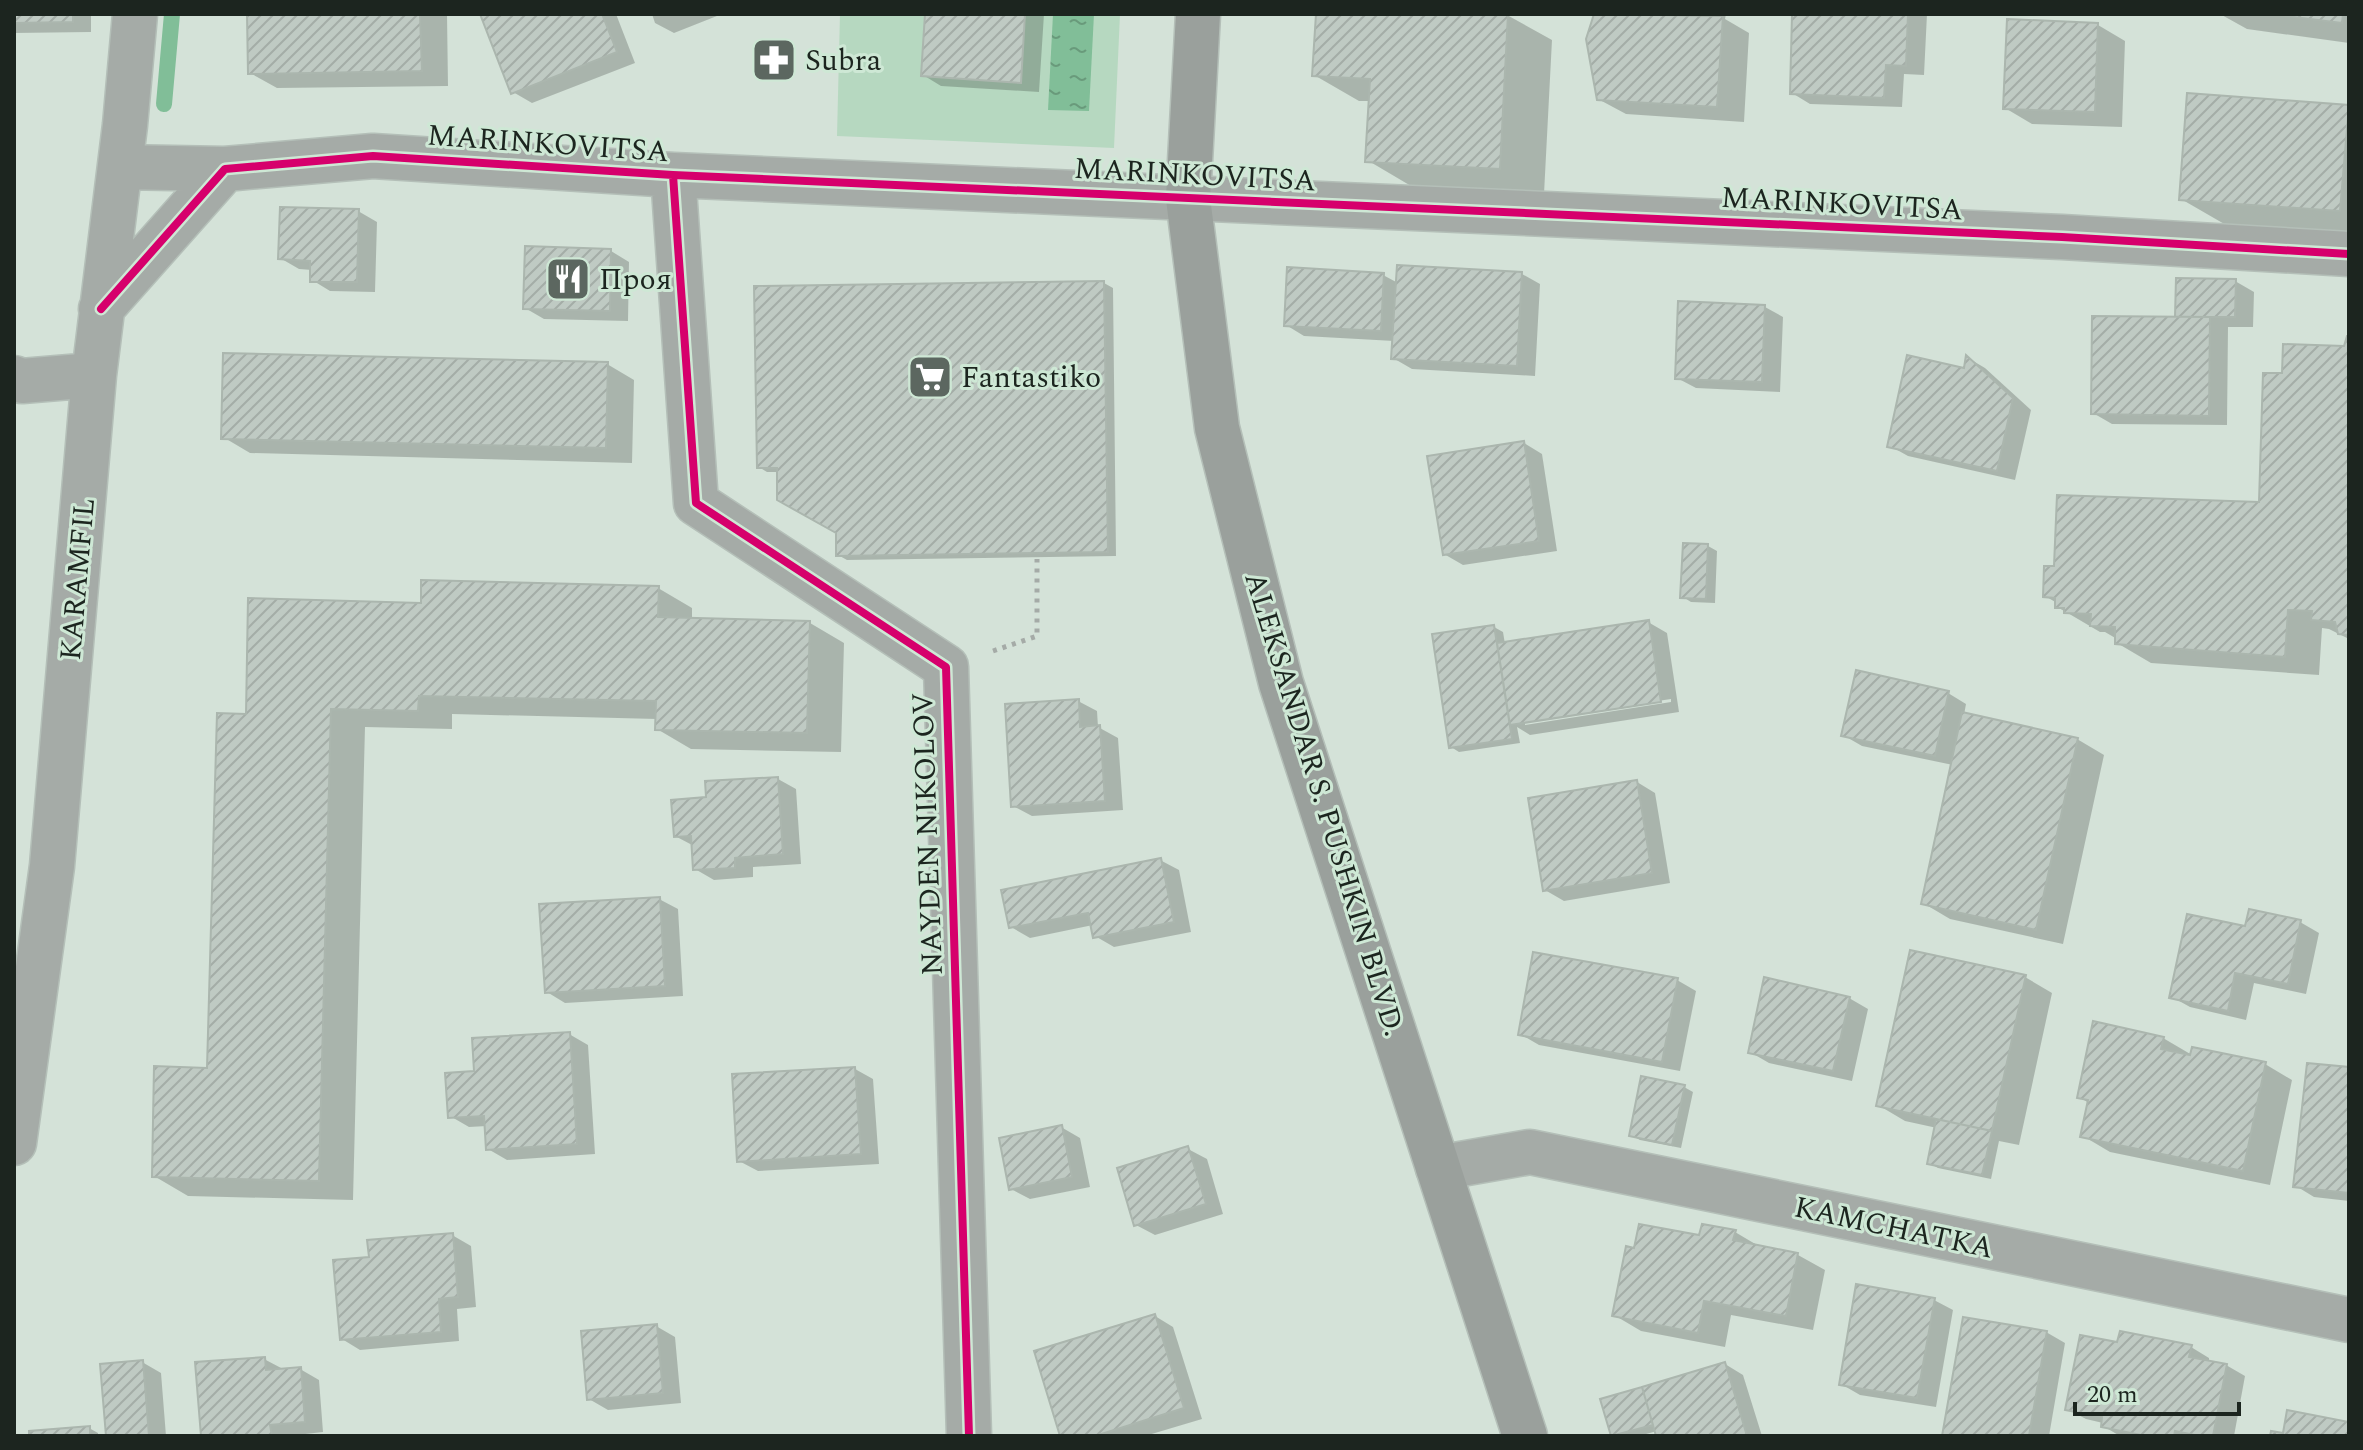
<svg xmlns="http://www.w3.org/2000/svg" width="2363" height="1450" viewBox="0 0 2363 1450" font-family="Spectral,serif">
  <defs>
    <pattern id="water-ripples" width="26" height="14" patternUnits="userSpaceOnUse" patternTransform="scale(2)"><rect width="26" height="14" fill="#81be98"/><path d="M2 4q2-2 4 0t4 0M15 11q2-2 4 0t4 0" fill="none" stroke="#699a7b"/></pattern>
    <pattern id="building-hatch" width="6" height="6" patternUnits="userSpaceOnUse" patternTransform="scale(2)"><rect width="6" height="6" fill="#bfcac3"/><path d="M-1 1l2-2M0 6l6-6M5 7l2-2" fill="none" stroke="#a4ada7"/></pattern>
  </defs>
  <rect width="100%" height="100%" fill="#d4e2d8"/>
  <path fill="#b6d8c0" d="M840,14H1120L1114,148L837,136Z"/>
  <path fill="url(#water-ripples)" d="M1053,14H1094L1089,111L1048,110Z"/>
  <path fill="#0003" fill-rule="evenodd" d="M14,14H91V32L14,33Z
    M249,14H447L448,86L277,88L250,73Z
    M483,14H616L635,63L532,103L513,92Z
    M652,14H722L674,33L655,23Z
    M927,14H1044L1039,92L941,86L923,75Z
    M1318,14L1507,15L1552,40L1544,194L1411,186L1367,160L1370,101H1359L1314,75Z
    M1596,14H1726L1725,19L1749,33L1744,122L1626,114L1598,99L1588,39Z
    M1794,14H1927L1924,75L1904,74L1902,107L1810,104L1792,93Z
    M2220,14H2349V43L2247,29Z
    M2098,25L2125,41L2122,127L2032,124L2005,108Z
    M2348,107L2349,233L2226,225L2181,199Z
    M358,211L377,222L375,292L330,291L312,280V270L299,269L280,258Z
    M611,251L629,262L628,321L544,319L525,308Z
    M1522,274L1540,284L1535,376L1412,369L1393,358L1394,341L1304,336L1286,325L1383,275L1398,283Z
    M2235,281L2254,292L2253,327H2228L2227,425L2112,424L2093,413L2177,319Z
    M1104,283L1113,288L1116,556L847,560L838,555V532L779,472H767L759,467Z
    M1765,307L1783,317L1780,392L1696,388L1677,378Z
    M2349,338V639L2329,629L2322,628L2319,675L2151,663L2117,643V639L2105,632H2100L2066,612L2057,607V603L2045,596L2056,568L2261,504L2284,375L2345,348Z
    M1968,358L1985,368L2031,410L2015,480L1908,456L1890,446L1965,370Z
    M607,364L634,380L632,463L250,453L223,437Z
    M1524,443L1542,454L1557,551L1463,565L1444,554Z
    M1708,546L1717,551L1715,603L1691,602L1683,597Z
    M658,588L692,608V620L810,623L844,643L841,752L691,749L657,729V719L452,714V729L365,727L353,1200L188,1196L154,1176L209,1070L247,716L423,605Z
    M1648,622L1667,633L1679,712L1530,735L1517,727L1520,743L1459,752L1451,747L1494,627L1503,632L1505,644ZM1671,699V702L1525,725V721Z
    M1948,693L1966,704L1964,715L2077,739L2104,755L2063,944L1950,919L1923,903L1953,765L1862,746L1843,735Z
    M1078,701L1097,711L1098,727L1118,738L1123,810L1032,816L1013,806Z
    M778,779L796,789L801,864L753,867V877L714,880L695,869L694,846L675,836L708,799Z
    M1637,782L1655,793L1670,883L1564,901L1545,890Z
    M1160,860L1179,870L1191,932L1114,947L1095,936L1093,925L1030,938L1011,927Z
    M659,899L678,909L683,996L565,1003L547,992Z
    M2300,922L2319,933L2306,994L2254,983L2246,1020L2190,1007L2172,997L2247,928Z
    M2025,977L2052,993L2019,1145L1999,1141L1991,1179L1938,1168L1929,1163L1937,1128L1905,1121L1878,1105Z
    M1677,980L1696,991L1680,1071L1539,1045L1520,1034Z
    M1849,998L1868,1009L1852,1081L1769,1063L1750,1052Z
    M569,1034L588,1045L595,1154L507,1160L488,1149L487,1126L469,1127L450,1116L476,1073Z
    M2163,1038L2192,1055L2265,1064L2292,1080L2270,1185L2110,1152L2083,1136L2089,1103L2079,1097Z
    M855,1069L873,1079L879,1164L758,1171L739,1161Z
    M2349,1069V1201L2314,1197L2296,1186Z
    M1684,1087L1693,1092L1681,1148L1640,1140L1631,1135Z
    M1061,1127L1080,1138L1090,1187L1030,1199L1011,1189Z
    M1188,1149L1207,1159L1223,1214L1155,1235L1136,1225Z
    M1735,1232L1762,1248L1798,1255L1825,1270L1813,1330L1731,1315L1725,1347L1641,1331L1614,1315L1636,1250Z
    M452,1235L471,1246L476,1307L457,1309L459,1341L360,1350L342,1339L371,1259Z
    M1934,1300L1953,1310L1936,1407L1860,1395L1841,1384Z
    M1155,1316L1173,1327L1202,1419L1145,1436H1062Z
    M656,1326L675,1337L681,1403L608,1410L589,1399Z
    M2046,1332L2065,1343L2049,1436H1944Z
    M2119,1345L2191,1347L2209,1358V1362L2226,1365L2245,1376L2234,1436H2120L2103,1426V1423L2086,1419L2067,1409Z
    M264,1359L283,1369H300L319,1380L323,1432L288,1436H203Z
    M142,1362L161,1373L166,1436H108Z
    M1725,1364L1743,1375L1762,1436H1658L1657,1431L1639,1436H1613L1602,1401Z
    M89,1428L98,1433V1436H31Z"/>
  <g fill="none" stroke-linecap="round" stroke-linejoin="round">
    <path stroke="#81be98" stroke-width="16" d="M164,104L172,14"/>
  </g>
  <path fill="url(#building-hatch)" stroke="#abb6ae" stroke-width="2" d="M14,14H73V22L14,23Z
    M247,14H420L422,71L248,74Z
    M480,14H602L617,52L511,94Z
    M925,14H1025L1021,83L921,76Z
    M1316,14H1508L1500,169L1365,162L1370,79L1312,76Z
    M1594,14L1723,16L1717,107L1597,100L1586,39Z
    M1792,14H1908L1906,66L1886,65L1884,98L1790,94Z
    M2271,14H2343L2342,23Z
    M2007,19L2098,23L2095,112L2003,109Z
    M2187,93L2349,105L2340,211L2179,200Z
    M280,207L359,209L357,282H310V261L278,259Z
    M525,246L611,249L610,311L523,309Z
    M1397,265L1522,272L1517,366L1391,359Z
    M1287,267L1384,273L1381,331L1284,326Z
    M2176,278L2236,279L2235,317H2175Z
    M1104,281L1108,552L836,556V533L777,500V468H757L754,286Z
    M1678,301L1765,305L1762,382L1675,379Z
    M2092,316L2210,317L2209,416L2091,414Z
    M2347,336H2349V635L2338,634L2335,622L2311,620L2312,611L2288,610L2285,657L2115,644V627L2090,626L2091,614L2064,613V608H2055V598L2043,597L2044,566H2054L2057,495L2259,502L2263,373H2282L2283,344L2344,346Z
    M223,353L608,362L606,448L221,439Z
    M1907,355L1964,368L1966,355L2013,398L1997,471L1887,447Z
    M1524,441L1539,541L1443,555L1427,456Z
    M1683,543L1708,544L1706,599L1680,598Z
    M421,580L659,586L658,617L810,621L807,733L655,730L656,701L419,696L418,711L331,709L319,1181L152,1177L154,1066L207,1068L217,713L246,714L248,598L421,603Z
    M1649,620L1661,702L1510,725L1497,643Z
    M1494,625L1512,739L1449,748L1432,634Z
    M1856,670L1949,691L1935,756L1841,736Z
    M1079,699L1080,727L1100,725L1105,801L1011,807L1005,704Z
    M1962,712L2078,738L2036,930L1921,904Z
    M778,777L783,854L735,858V868L693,870L691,836L674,837L671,800L706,797L705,781Z
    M1637,780L1652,873L1543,891L1528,798Z
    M1161,858L1174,922L1093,938L1088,913L1009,928L1001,890Z
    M660,897L665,986L545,993L539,904Z
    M2249,909L2301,920L2288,984L2235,973L2228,1011L2169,998L2187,914L2245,926Z
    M1910,950L2026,975L1992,1131L1876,1106Z
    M1533,952L1678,978L1662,1062L1518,1035Z
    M1764,977L1850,997L1833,1071L1748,1053Z
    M2093,1021L2164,1037L2161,1049L2190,1055L2192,1047L2266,1062L2243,1171L2080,1137L2088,1100L2077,1098Z
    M570,1032L577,1144L486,1150L484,1116L448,1118L445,1073L474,1071L472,1038Z
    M2307,1063L2349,1067V1193L2293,1187Z
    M855,1067L861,1154L737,1162L732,1074Z
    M1641,1076L1685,1085L1672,1145L1629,1136Z
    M1936,1119L1992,1131L1982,1175L1927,1164Z
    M1062,1125L1072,1177L1009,1190L999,1138Z
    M1188,1146L1206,1204L1134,1226L1117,1168Z
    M1639,1224L1699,1235L1702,1224L1736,1230L1733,1240L1798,1253L1786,1316L1704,1301L1698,1333L1612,1316L1626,1246L1634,1248Z
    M453,1233L458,1297L439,1299L441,1332L340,1340L333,1260L369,1257L367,1240Z
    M1856,1284L1935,1298L1917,1398L1839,1385Z
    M1155,1314L1184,1408L1095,1436H1060L1034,1351Z
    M1963,1317L2047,1331L2029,1436H1942Z
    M657,1324L663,1393L587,1400L581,1331Z
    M2120,1331L2192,1345L2189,1357L2227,1364L2213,1436H2199L2175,1431L2174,1436H2146L2101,1427L2102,1417L2065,1410L2080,1335L2117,1342Z
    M265,1357L266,1370L301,1367L305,1422L270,1425L272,1436H201L195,1362Z
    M143,1360L149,1436H106L100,1364Z
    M1725,1362L1747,1436H1656L1642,1387Z
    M1642,1387L1653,1425L1611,1436L1600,1399Z
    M2287,1410L2349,1422V1436H2270L2271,1431L2283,1433Z
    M90,1426V1436H29V1431Z"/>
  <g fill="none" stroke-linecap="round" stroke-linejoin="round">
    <g stroke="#b4bfb8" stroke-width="47">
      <path id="street" d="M120,167L225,169
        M673,175L696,503L946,667L969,1436
        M101,309L225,169L373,156L673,175L2062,237L2349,254
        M14,378L22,381L94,375
        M14,1143L52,866L94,375L125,125L135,14
        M1438,1168L1530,1152L2349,1320"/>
    </g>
    <g stroke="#b4bfb8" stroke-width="47">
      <path id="secondary" d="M1198,14L1188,198L1217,428L1281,683L1525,1436"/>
    </g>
    <path stroke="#a5aba7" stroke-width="5" stroke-dasharray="4 6" stroke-linecap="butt" d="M993,651L1037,636V559"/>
    <use href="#street" stroke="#a5aba7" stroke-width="44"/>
    <use href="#secondary" stroke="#9aa09c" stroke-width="44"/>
    <g stroke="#cee8d5" stroke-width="13">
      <path id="cycleway" d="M673,175L696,503L946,667L969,1436
        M101,309L225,169L373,156L673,175L2062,237L2349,254"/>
    </g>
    <use href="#cycleway" stroke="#d6006c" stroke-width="8"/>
  </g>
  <defs>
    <g id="pharmacy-square" transform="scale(2.3)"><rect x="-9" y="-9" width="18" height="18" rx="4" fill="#5c6760" stroke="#cee8d5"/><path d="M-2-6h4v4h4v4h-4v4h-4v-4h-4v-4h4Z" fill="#fff"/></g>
    <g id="restaurant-square" transform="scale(2.3)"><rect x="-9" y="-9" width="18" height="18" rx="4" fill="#5c6760" stroke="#cee8d5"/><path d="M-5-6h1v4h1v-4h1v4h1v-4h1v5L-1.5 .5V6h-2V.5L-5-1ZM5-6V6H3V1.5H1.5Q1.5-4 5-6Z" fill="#fff"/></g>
    <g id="supermarket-square" transform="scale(2.3)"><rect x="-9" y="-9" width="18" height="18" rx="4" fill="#5c6760" stroke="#cee8d5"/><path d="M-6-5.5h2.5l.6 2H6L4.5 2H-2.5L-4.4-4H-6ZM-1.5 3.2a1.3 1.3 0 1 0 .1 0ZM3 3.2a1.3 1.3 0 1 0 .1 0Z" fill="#fff"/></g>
  </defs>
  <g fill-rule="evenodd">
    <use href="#pharmacy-square" x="774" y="60"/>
    <use href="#restaurant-square" x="568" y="279"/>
    <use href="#supermarket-square" x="930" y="377"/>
  </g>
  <g text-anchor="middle" stroke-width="6" stroke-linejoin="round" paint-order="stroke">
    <g font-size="30" fill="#1c251f" stroke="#cee8d5" text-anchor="start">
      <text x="805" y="70">Subra</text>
      <text x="599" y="289">Проя</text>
      <text x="961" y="387">Fantastiko</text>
    </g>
    <g font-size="30" fill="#1c251f" stroke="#cee8d5">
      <text transform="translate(548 143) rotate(4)" y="10">MARINKOVITSA</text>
      <text transform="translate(1195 174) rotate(3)" y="10">MARINKOVITSA</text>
      <text transform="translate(1842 203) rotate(3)" y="10">MARINKOVITSA</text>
      <text transform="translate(77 579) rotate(-85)" y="10">KARAMFIL</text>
      <text transform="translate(1325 804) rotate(73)" y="10">ALEKSANDAR S. PUSHKIN BLVD.</text>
      <text transform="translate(927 834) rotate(-92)" y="10">NAYDEN NIKOLOV</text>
      <text transform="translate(1894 1227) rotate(12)" y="10">KAMCHATKA</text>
    </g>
  </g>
  <rect width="2363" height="1450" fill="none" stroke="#1c251f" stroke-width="32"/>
  <path d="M2075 1402v12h164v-12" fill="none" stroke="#1c251f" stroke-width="4"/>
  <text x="2087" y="1402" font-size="24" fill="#1c251f" stroke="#cee8d5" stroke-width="6" paint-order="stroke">20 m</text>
</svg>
